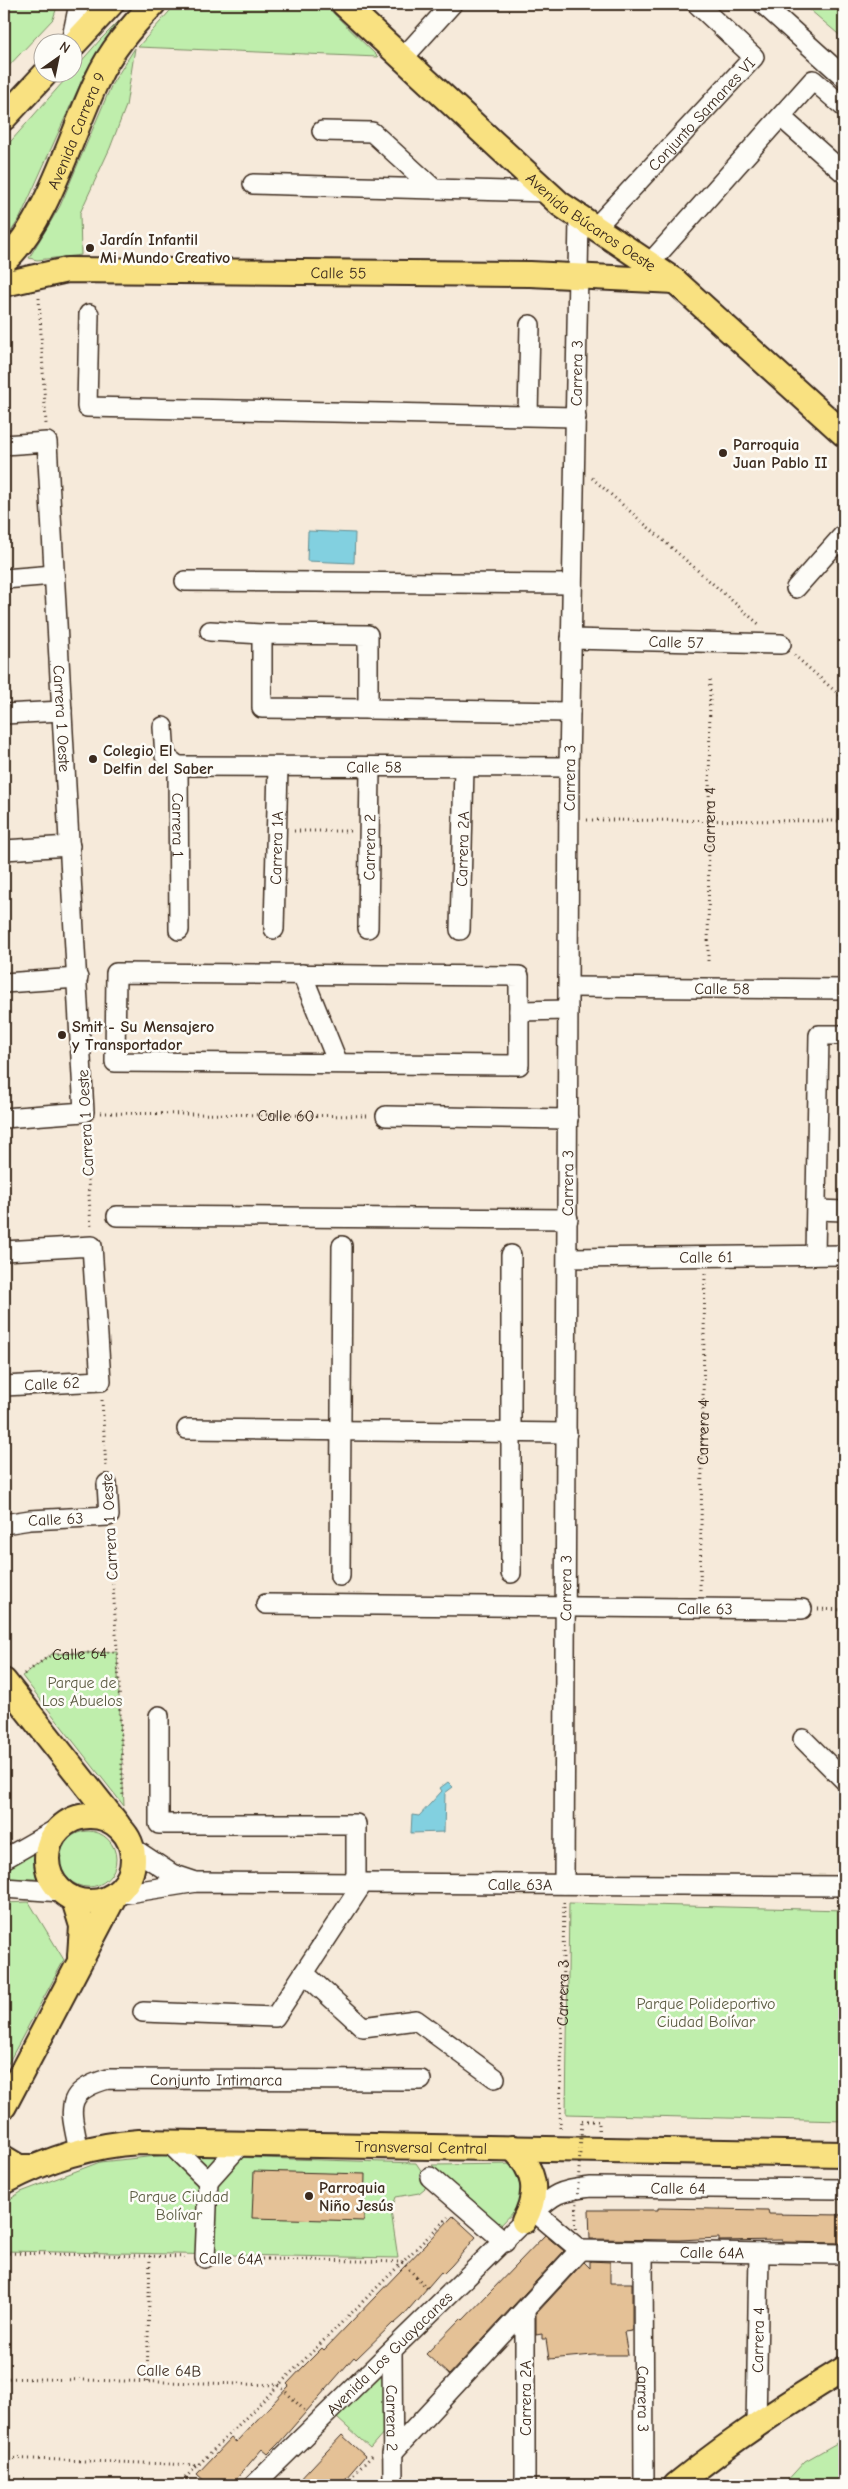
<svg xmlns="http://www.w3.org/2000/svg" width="848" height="2489" viewBox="0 0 848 2489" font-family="'Comic Neue',sans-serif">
  <rect width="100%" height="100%" fill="#f6eada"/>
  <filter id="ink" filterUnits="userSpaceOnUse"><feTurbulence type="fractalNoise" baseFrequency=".02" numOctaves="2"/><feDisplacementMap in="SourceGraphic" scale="10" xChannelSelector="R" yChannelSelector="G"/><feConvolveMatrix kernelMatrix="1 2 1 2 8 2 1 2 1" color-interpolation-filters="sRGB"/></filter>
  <g filter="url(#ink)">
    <path fill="#bfeeac" stroke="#7d8c65" d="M4,4H58L53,19L4,71Z
      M176,4H324L378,57L138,47Z
      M803,4H844V39Z
      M121,19L86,71L20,218L4,242V149L100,40Z
      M135,48L126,106L110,148L80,213L81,255L37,260L29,258L60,206L112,84Z
      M117,1652L124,1806L22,1676L52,1654Z
      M60 1859a28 28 0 1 1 56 0a28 28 0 1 1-56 0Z
      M35,1853L42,1879H4V1868Z
      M29,1902L64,1960L4,2071V1903Z
      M569,1903L844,1910V2121L566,2114Z
      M166,2155L416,2163L430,2184L419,2193L396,2197L391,2211L398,2258L4,2251V2203L21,2192L100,2162Z
      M518,2164L524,2171L523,2202L499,2227L432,2165Z
      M383,2370L384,2432L370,2448L337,2418Z
      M844,2439V2485H783L805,2461Z"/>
    <path fill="#82d0e0" stroke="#668e92" d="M308,531L355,533L354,563L307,561Z
      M448,1782L453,1787L445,1793L444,1832L411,1833L412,1815L419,1816L442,1791L440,1788Z"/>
    <path fill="#e4c196" stroke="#3b2a1e" d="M254,2171L365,2174L364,2221L252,2218Z
      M658,2208L768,2210L769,2214L844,2215V2243L782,2242V2240L719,2241V2238L679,2240L590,2239L589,2210H658Z
      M453,2216L476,2237L452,2265L443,2274L441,2272L403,2316L394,2324L393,2323L356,2359L354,2357L278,2444L268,2454L262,2449L231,2485H209L197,2474L231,2438L236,2442L289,2386L287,2384L303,2367L322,2348L324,2350Z
      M545,2235L564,2251L449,2375L426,2354L461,2318L463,2320Z
      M590,2261L610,2262V2283H632V2331L624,2332L628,2355H593L549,2359L546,2339H542V2334L536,2335V2314L584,2262L590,2268Z
      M342,2435L365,2456L340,2485H295Z"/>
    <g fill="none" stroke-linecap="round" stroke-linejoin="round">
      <g stroke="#3b2a1e" stroke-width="22">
        <g id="minor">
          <path d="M763,4L844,77"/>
          <path d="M71,42L79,4"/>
          <path d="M403,58L452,4"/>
          <path d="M781,117L844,173"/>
          <path d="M322,131L372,132L434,189"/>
          <path d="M253,184L548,192"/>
          <path id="s6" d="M595,228L754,57L697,4"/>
          <path d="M650,263L813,80L844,107"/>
          <path d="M89,314L87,407L576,417"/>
          <path d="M528,415L530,325"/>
          <path id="s7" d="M4,445L47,442L84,1112L4,1118"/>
          <path d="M4,579L54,575"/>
          <path d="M185,581L572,584"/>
          <path d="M796,588L844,534"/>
          <path d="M210,631L262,634"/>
          <path d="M262,634L368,635V709L262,708Z"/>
          <path id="s8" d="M571,639L781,644"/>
          <path d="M368,709L570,712"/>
          <path d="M4,714L62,711"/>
          <path d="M163,727L165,756L178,766"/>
          <path id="s9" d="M178,766L569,767"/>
          <path id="s10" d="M178,766L179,930"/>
          <path d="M4,850L70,846"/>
          <path id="s11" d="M368,928L370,767"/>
          <path id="s12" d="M274,929L278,767"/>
          <path id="s13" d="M460,930L464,767"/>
          <path d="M116,973L519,976V1065L115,1062Z"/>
          <path d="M302,974L338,1063"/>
          <path d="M4,983L78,978"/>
          <path id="s14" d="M568,987L844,989"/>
          <path d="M519,1011L568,1010"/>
          <path d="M386,1116L568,1119"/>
          <path d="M817,1210L844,1211"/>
          <path d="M117,1216L568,1219"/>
          <path d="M4,1251L92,1246L101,1381L4,1386"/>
          <path d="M511,1255V1573"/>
          <path d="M815,1255L819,1035H844"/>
          <path id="s15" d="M568,1258L844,1255"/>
          <path d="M187,1429L567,1433"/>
          <path id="s16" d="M4,1524L30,1520L109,1516L107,1484"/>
          <path d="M340,1576L342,1246"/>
          <path id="s17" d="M266,1604L802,1609"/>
          <path d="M159,1716V1824H356V1883"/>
          <path d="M803,1739L844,1780"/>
          <path d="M131,1847L172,1874L193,1881"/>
          <path d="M4,1859L60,1827"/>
          <path id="s18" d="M564,1884L569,767L579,218"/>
          <path d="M4,1888L61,1892"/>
          <path id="s19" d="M115,1895L197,1882L844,1886"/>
          <path d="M304,1973L363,2027L416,2020L495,2078"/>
          <path d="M143,2012L275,2017L363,1883"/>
          <path d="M168,2142L208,2181L242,2143"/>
          <path id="s20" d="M79,2152C72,2112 60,2092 108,2079L421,2080"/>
          <path d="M430,2177L505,2242"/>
          <path d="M535,2212L580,2250"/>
          <path id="s21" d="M580,2250L844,2254"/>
          <path id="s22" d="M643,2251L644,2485"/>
          <path d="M205,2258L208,2181"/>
          <path id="s23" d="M392,2352L393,2485"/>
          <path id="s24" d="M756,2426L759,2253"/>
          <path d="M392,2453L580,2250"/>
          <path id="s25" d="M254,2485L524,2221C552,2197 552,2191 591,2187L844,2189"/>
          <path d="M525,2485V2310"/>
        </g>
      </g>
      <g stroke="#3b2a1e" stroke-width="28">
        <g id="major">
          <path id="s26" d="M344,4L560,204L675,281L844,434"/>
          <path d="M72,46L111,4"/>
          <path d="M4,118L47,72"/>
          <path id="s27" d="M4,261C46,225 72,132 97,80C110,51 131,27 153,4"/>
          <path id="s28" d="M4,284L67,270L530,274L675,281"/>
          <path d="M4,1681L118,1825"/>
          <circle cx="90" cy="1859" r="43"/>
          <path d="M74,1900L82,1926L80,1956"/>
          <path d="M4,2106L115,1895"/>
          <path d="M513,2148C536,2172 539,2192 524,2221"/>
          <path d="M4,2158L19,2167H33"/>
          <path id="s29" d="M4,2182C45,2160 92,2145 139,2142L844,2154"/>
          <path d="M676,2485C729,2442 786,2404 844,2369"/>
        </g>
      </g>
      <g stroke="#3b2a1e" stroke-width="3" stroke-dasharray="1 4" stroke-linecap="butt">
        <path d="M39,298L46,424"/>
        <path d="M592,478L761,626"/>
        <path d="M794,655L844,699"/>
        <path d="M587,820L844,821"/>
        <path d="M294,831H351"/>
        <path id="s1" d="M708,961L710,679"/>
        <path id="s2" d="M101,1113L369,1116"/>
        <path d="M85,1130L91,1228"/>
        <path d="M102,1400L106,1468"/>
        <path d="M110,1534L119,1683L123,1797"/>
        <path id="s3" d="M700,1590L705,1273"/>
        <path d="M818,1609L844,1610"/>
        <path id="s4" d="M24,1674L52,1654L117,1652"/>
        <path d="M582,2121H599V2131"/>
        <path id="s5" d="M560,2128L564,1902"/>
        <path d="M4,2253L188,2257"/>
        <path d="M222,2258L402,2262L429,2290"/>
        <path d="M4,2378L279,2385L305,2411"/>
        <path d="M147,2382L150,2256"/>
        <path d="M4,2458L198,2465"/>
        <path d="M178,2485L448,2217"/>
        <path d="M343,2485L374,2454"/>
      </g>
      <use href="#minor" stroke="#fdfcf7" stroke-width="19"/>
      <use href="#major" stroke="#f9e181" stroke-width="24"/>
      <path stroke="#3b2a1e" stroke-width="3" stroke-dasharray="1 4" stroke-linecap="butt" d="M575,2234L582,2121"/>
    </g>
  </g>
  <g fill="#3b2a1e" stroke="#fdfcf7" stroke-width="2">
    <circle cx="90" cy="248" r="5"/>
    <circle cx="723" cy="453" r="5"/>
    <circle cx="93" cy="759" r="5"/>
    <circle cx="62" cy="1035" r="5"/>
    <circle cx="309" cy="2196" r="5"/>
  </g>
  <g text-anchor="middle" stroke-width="5" stroke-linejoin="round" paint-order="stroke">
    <g font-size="16" fill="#3b2a1e" stroke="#fdfcf7">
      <text dy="6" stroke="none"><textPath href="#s6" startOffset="156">Conjunto Samanes VI</textPath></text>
      <text dy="6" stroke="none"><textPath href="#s27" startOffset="150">Avenida Carrera 9</textPath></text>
      <text dy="6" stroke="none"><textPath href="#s26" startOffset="330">Avenida Búcaros Oeste</textPath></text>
      <text dy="6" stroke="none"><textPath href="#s28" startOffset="336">Calle 55</textPath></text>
      <text dy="6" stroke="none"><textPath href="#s18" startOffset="1511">Carrera 3</textPath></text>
      <text dy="6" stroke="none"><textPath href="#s8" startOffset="105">Calle 57</textPath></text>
      <text dy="6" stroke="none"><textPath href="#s7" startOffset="320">Carrera 1 Oeste</textPath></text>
      <text dy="6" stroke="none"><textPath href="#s9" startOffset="196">Calle 58</textPath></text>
      <text dy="6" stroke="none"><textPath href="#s18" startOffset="1106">Carrera 3</textPath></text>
      <text dy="6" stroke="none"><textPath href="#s1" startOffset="141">Carrera 4</textPath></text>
      <text dy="6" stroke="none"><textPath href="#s10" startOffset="59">Carrera 1</textPath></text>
      <text dy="6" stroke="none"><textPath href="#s11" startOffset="81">Carrera 2</textPath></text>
      <text dy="6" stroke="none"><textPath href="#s12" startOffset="81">Carrera 1A</textPath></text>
      <text dy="6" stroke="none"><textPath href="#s13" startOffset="81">Carrera 2A</textPath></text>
      <text dy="6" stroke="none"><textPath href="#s14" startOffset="154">Calle 58</textPath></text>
      <text dy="6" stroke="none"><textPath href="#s2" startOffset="185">Calle 60</textPath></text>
      <text transform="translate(85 1123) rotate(-93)" y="6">Carrera 1 Oeste</text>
      <text dy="6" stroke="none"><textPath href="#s18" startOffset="701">Carrera 3</textPath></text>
      <text dy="6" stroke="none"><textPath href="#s15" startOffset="138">Calle 61</textPath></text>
      <text transform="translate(52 1383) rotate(-3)" y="6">Calle 62</text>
      <text dy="6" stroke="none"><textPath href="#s3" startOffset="158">Carrera 4</textPath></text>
      <text dy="6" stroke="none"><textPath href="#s16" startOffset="52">Calle 63</textPath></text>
      <text transform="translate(109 1527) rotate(-93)" y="6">Carrera 1 Oeste</text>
      <text dy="6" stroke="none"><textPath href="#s18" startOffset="296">Carrera 3</textPath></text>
      <text dy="6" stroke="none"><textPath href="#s17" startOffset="439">Calle 63</textPath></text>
      <text dy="6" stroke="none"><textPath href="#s4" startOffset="62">Calle 64</textPath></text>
      <text dy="6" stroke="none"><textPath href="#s19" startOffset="406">Calle 63A</textPath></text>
      <text dy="6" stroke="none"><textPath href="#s5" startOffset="135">Carrera 3</textPath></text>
      <text dy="6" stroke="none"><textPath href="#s20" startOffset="202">Conjunto Intimarca</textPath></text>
      <text dy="6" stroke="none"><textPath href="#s29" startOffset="424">Transversal Central</textPath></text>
      <text dy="6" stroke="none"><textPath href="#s25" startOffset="542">Calle 64</textPath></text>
      <text dy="6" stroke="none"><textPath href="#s21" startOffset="132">Calle 64A</textPath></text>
      <text transform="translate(231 2258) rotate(1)" y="6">Calle 64A</text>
      <text dy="6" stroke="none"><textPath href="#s24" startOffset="86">Carrera 4</textPath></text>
      <text dy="6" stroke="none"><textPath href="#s25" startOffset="189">Avenida Los Guayacanes</textPath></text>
      <text transform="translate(169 2370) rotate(1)" y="6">Calle 64B</text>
      <text transform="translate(525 2398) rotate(-90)" y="6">Carrera 2A</text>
      <text dy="6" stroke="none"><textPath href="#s22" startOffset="148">Carrera 3</textPath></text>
      <text dy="6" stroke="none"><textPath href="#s23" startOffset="66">Carrera 2</textPath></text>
    </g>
    <g font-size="16" font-weight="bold" fill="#3b2a1e" stroke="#fdfcf7" text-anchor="start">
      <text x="100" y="245">Jardín Infantil<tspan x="100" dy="18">Mi Mundo Creativo</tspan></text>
      <text x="733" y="450">Parroquia<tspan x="733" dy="18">Juan Pablo II</tspan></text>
      <text x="103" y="756">Colegio El<tspan x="103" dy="18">Delfin del Saber</tspan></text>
      <text x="72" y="1032">Smit - Su Mensajero<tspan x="72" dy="18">y Transportador</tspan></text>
      <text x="319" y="2193">Parroquia<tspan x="319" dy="18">Niño Jesús</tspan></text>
    </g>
    <g font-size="16" fill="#5c5b42" stroke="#fdfcf7">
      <text x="82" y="1688">Parque de<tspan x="82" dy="18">Los Abuelos</tspan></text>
      <text x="706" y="2009">Parque Polideportivo<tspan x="706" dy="18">Ciudad Bolívar</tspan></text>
      <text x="179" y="2202">Parque Ciudad<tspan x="179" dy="18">Bolívar</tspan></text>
    </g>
  </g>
  <rect width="848" height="2489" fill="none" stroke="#fdfcf7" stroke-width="20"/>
  <rect x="10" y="10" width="828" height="2469" fill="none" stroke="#3b2a1e" stroke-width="2" filter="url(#ink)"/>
  <g transform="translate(58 58) rotate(33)"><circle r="24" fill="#fdfcf7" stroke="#afa8a0"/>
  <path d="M0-4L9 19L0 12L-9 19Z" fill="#3b2a1e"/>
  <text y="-8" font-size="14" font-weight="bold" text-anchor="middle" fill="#3b2a1e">N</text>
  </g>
</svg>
